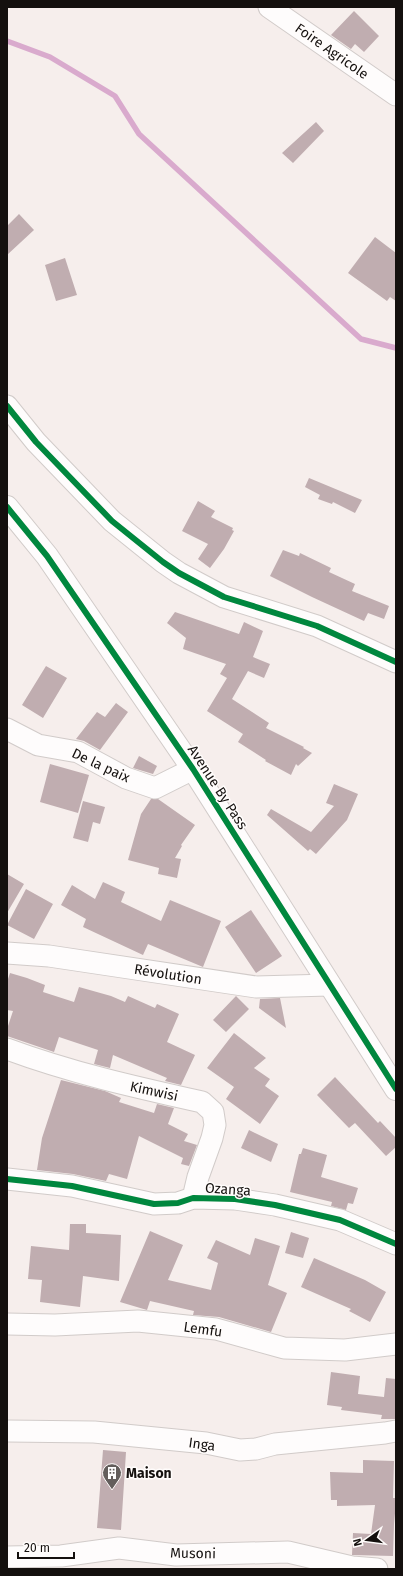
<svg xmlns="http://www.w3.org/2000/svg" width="403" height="1576" viewBox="0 0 403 1576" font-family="'Fira Sans',sans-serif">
  <rect width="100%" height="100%" fill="#f6eeec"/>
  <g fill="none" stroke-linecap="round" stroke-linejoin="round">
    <path stroke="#d9aacd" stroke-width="5.5" d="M7,41L50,57L115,96L139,134L361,339L396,348"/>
  </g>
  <path fill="#c0adb0" d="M354,11L379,36L364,52L355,44L351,49L331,35Z
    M316,122L324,131L293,163L282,153Z
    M19,214L34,230L7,255V226Z
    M375,237L396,253V301L390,297L387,301L348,273Z
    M65,258L77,295L56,301L45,265Z
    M309,478L362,500L355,513L333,502L332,504L318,499L320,495L305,487Z
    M198,501L215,511L211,517L233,528L232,530L234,531L224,549L210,568L198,559L208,544L182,531Z
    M283,550L299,556L300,553L331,568L329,572L355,584L352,591L389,606L384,619L368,613L364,621L312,597L270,576Z
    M175,612L239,634L244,622L263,631L253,657L270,664L264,678L248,671L232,699L269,723L266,728L304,747L303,748L312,753L298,766L296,764L291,775L265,761L266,760L238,742L243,734L207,711L227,678L220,674L226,664L183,649L186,638L167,623Z
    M46,666L67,678L43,718L22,705Z
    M116,703L128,712L100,750L84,741L76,739L97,712L105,717Z
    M139,756L157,766L153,774L133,768Z
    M50,764L89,775L78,813L40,802Z
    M334,784L358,794L347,820L316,854L310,849L308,851L267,815L271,809L311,832L334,806L326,803Z
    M151,799H158L195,825L181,845L182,846L175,858L181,859L177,878L158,874L159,868L128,860L141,814Z
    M83,801L105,807L100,824L93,822L88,842L73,838Z
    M7,874L24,884L7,913Z
    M103,882L125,892L121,902L161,921L170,900L221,921L203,967L148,944L143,955L83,927L86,919L61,905L72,885L95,899Z
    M26,889L53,904L34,939L7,925Z
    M251,910L282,956L256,973L225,927Z
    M10,973L27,978L45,985L43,992L74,1002L79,987L111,996L125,1002L128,996L155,1008L157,1004L179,1014L167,1042L195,1055L181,1085L165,1081L167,1078L113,1055L110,1068L94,1064L98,1050L59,1037L54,1052L7,1036V1029L13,1011L7,1010V982Z
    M236,996L249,1009L226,1032L213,1020Z
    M280,998L286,1028L259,1008L260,999Z
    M234,1033L266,1058L254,1068L270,1079L265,1086L279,1096L260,1124L226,1099L234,1087L207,1068Z
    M335,1077L378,1123L380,1121L396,1138V1147L386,1156L355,1123L349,1128L317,1095Z
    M61,1080L105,1091L121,1098L119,1102L154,1113L157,1104L174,1108L168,1124L188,1134L184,1141L197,1145L189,1166L181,1164L183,1158L139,1136L127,1179L109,1174L106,1181L73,1174L37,1170L42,1138Z
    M249,1130L278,1144L271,1162L241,1148Z
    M303,1148L327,1155L321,1177L358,1188L353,1204L348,1203L346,1210L331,1206L332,1202L290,1192L299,1154H301Z
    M70,1224H86V1233L121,1235L119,1281L83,1276L80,1307L40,1302L42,1280L28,1279L31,1246L69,1250Z
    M150,1231L183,1245L168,1280L211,1290L218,1263L207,1258L216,1240L250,1255L255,1238L280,1246L268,1285L287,1293L271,1332L219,1317L193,1315L194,1311L150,1301L147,1310L120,1302Z
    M291,1232L309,1238L303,1258L285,1253Z
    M314,1258L365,1280L386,1292L370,1322L349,1311L351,1309L301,1287Z
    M331,1372L360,1376L358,1394L384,1397L386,1378L396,1379V1419H381L382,1415L341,1410L342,1407L327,1405Z
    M103,1450L126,1452L121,1530L97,1528Z
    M363,1460L394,1461L393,1498H396V1503L394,1524L393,1556L352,1555L353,1533L371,1534L375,1505L337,1506V1500H331L330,1472L363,1473Z"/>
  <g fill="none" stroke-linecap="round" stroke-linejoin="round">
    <g stroke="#d1cbc9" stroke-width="23">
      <path id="minor" d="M269,7L396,95
        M7,406L36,442L112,521L163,562L179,573L224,597L317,626L396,662
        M7,729L38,745L78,752L126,778L155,788L193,769
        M7,953L49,956L256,987L329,985
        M7,1049C72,1073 135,1087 202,1102L213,1112L215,1125L212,1138L198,1177L193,1198
        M7,1179L72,1186L154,1204L178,1203L193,1198L235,1199L275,1205L340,1220L396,1244
        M7,1324L55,1325L138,1321L216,1329L284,1348L345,1350L396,1344
        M7,1431L94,1432L206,1443L240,1450L256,1449L275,1444L385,1433L396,1431
        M7,1557L61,1556L119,1548L176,1555L288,1552L352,1567L377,1569"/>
    </g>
    <g stroke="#d1cbc9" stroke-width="24">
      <path id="trunk" d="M7,507L47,556L193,769L396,1089"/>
    </g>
    <use href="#minor" stroke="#fefcfc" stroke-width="21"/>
    <use href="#trunk" stroke="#fefcfc" stroke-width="22"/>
    <g stroke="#fffcfb" stroke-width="8">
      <path id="cycleway" d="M7,406L36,442L112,521L163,562L179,573L224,597L317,626L396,662
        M7,507L47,556L193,769L396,1089
        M7,1179L72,1186L154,1204L178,1203L193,1198L235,1199L275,1205L340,1220L396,1244"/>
    </g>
    <use href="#cycleway" stroke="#00873e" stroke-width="6"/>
  </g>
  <defs>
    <g id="building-pin" transform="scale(1)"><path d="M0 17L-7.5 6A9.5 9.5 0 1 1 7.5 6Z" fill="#635e5c" stroke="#fffcfb"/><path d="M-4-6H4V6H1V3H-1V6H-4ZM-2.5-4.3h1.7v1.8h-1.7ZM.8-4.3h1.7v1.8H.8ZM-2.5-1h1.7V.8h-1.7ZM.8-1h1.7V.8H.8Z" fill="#fff"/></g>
  </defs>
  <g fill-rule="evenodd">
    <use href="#building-pin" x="112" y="1473"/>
  </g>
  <g text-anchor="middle" stroke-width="3" stroke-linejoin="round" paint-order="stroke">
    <g font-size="14" fill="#14100e" stroke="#fffcfb">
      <text transform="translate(332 51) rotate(35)" y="5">Foire Agricole</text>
      <text transform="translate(101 765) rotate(25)" y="5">De la paix</text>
      <text transform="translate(218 787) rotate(57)" y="5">Avenue By Pass</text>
      <text transform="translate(168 974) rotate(9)" y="5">Révolution</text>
      <text transform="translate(154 1091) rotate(12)" y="5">Kimwisi</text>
      <text transform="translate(228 1189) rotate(4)" y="5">Ozanga</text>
      <text transform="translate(203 1329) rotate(8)" y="5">Lemfu</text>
      <text transform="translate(202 1444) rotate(8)" y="5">Inga</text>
      <text transform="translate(193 1553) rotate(1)" y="5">Musoni</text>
    </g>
    <g font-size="14" font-weight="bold" fill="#14100e" stroke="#fffcfb" text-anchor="start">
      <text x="126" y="1478">Maison</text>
    </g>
  </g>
  <rect width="403" height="1576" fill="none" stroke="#14100e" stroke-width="16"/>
  <g transform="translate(367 1540) rotate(256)" stroke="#fffcfb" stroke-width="3" paint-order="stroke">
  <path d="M0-3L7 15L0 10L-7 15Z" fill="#14100e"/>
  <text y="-6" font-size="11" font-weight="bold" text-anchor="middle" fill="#14100e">N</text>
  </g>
  <path d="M18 1552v6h56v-6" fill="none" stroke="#14100e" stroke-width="2"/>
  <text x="24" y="1552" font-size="12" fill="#14100e" stroke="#fffcfb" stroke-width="3" paint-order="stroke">20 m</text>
</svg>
